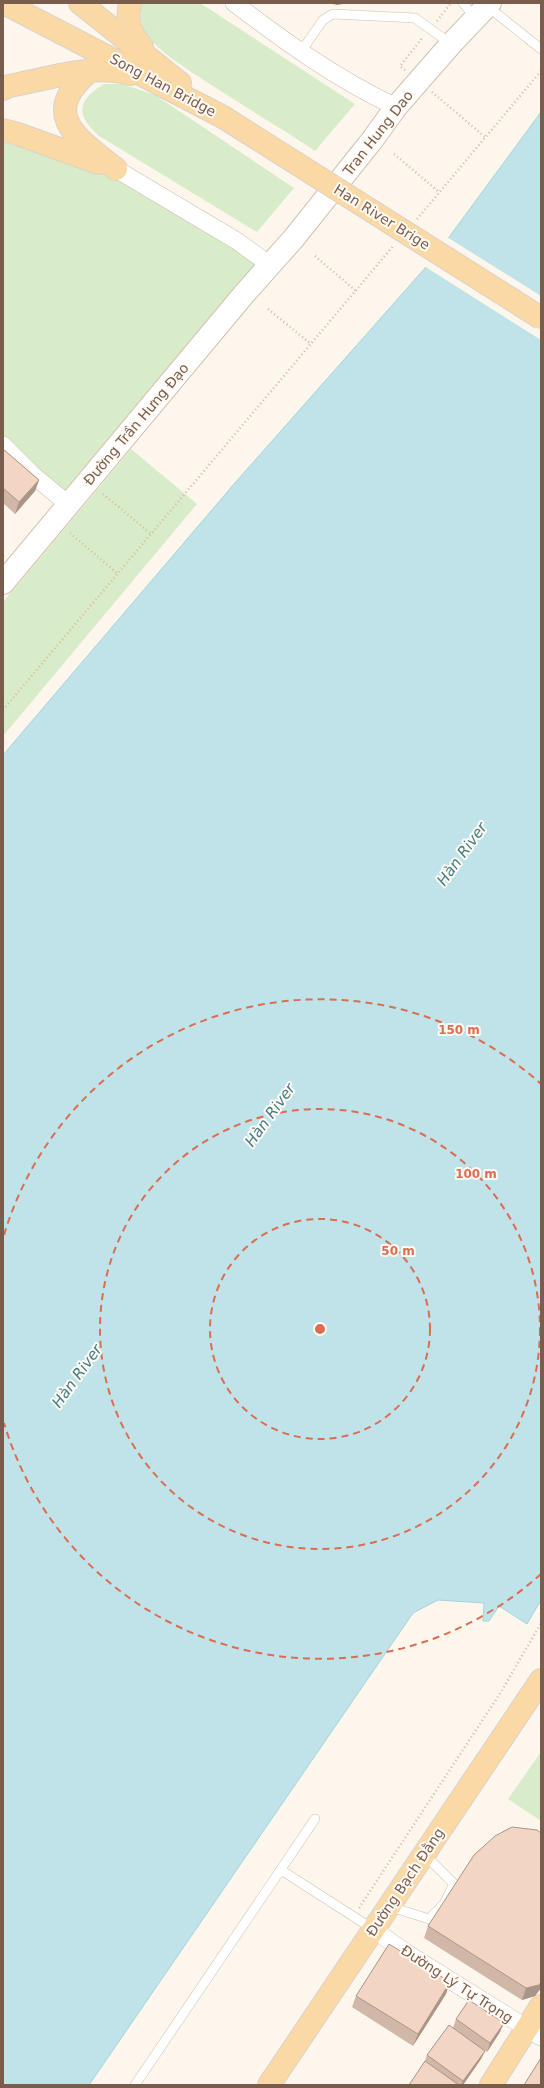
<svg xmlns="http://www.w3.org/2000/svg" width="544" height="2088" viewBox="0 0 544 2088" font-family="'DejaVu Sans',sans-serif">
  <rect width="100%" height="100%" fill="#fdf6ec"/>
  <path fill="#d8ecc9" d="M142,3H200L355,104L315,151C277,126 237,102 199,77C184,67 157,50 147,35C140,27 140,13 142,3Z
    M104,84H122L155,95L294,188L257,232L99,136C75,115 77,100 104,84Z
    M3,132L116,169L270,265L69,505L3,445Z
    M131,449L197,504L3,736V602Z
    M541,1752V1821L508,1799Z"/>
  <path fill="#bfe3e8" stroke="#a5d3da" d="M541,112V1600L527,1624L499,1606L489,1621H483L484,1603L438,1600L413,1613L89,2085H3V755L234,484L433,259Z"/>
  <path fill="#fdf6ec" d="M447,237L541,296V340L424,266Z"/>
  <g fill="none" stroke-linecap="round" stroke-linejoin="round">
    <g stroke="#d1beb0" stroke-width="10">
      <path id="service" d="M463,3L475,18
        M487,6L541,49
        M300,53L323,20L333,14L415,18L451,44
        M281,1870L373,1929
        M388,1906L429,1919L444,1904L454,1884L424,1854
        M135,2085L315,1819"/>
    </g>
    <g stroke="#d1beb0" stroke-width="18">
      <path id="minor" d="M234,3C287,43 335,78 396,107
        M116,169L237,241L270,265
        M3,445L33,475L69,505
        M373,1929L405,1952L541,2037"/>
    </g>
    <g stroke="#d6c0b0" stroke-width="24">
      <path id="secondary" d="M3,583L245,293L294,238L373,139L396,107L451,44L490,3"/>
    </g>
    <g stroke="#dad1cd" stroke-width="24">
      <path id="primary" d="M4,3L223,117
        M80,3L180,83
        M130,3C126,21 130,33 142,47
        M91,70C37,114 78,139 116,169
        M3,89L9,86C48,79 91,63 130,74
        M3,130L18,134L98,163
        M269,2085L541,1680
        M491,2085L541,2006"/>
    </g>
    <path stroke="#d9b8a5" stroke-width="2.5" stroke-dasharray="1 3" stroke-linecap="butt" d="M437,21L451,3
      M405,70L400,66L423,37
      M432,92L485,137
      M394,154L439,192
      M417,219L541,71
      M315,256L356,291
      M268,309L311,344
      M103,494L151,534
      M70,533L118,574
      M3,710L394,245
      M359,1908L501,1692L541,1623"/>
    <use href="#service" stroke="#fff" stroke-width="9"/>
    <use href="#minor" stroke="#fff" stroke-width="17"/>
    <use href="#secondary" stroke="#fff" stroke-width="22"/>
    <use href="#primary" stroke="#fbd9a5" stroke-width="22"/>
    <g stroke="#dad1cd" stroke-width="24" stroke-linecap="butt">
      <path id="primary-bridge" d="M223,117L541,318"/>
    </g>
    <use href="#primary-bridge" stroke="#fbd9a5" stroke-width="22"/>
  </g>
  <path fill="#d1b7a8" d="M329,3H349L336,5Z
    M3,449L39,480L35,491L15,514L3,503Z
    M541,1833V1988L535,1996L522,2000L424,1938L428,1926Z
    M450,1982L446,1994L413,2046L352,2007L356,1996Z
    M456,2019L500,2032L487,2052L471,2041L485,2051L481,2059L463,2085H409L424,2063L427,2055L453,2028Z"/>
  <path fill="#aa9588" d="M336,3H349L336,5Z
    M39,480L35,491L15,514L19,502Z
    M450,1982L446,1994L413,2046L418,2034Z
    M541,1982V1988L535,1996L522,2000L526,1988Z
    M504,2023L500,2032L487,2052L490,2043Z
    M485,2051L481,2059L463,2085H461L463,2081Z"/>
  <path fill="#f3d5c3" stroke="#aa9588" d="M3,449L39,480L19,502L3,488Z
    M512,1827L537,1830L541,1833V1982L539,1985L526,1988L428,1926L474,1855L495,1836Z
    M389,1944L450,1982L418,2034L356,1996Z
    M469,2000L504,2023L490,2043L456,2019Z
    M449,2025L485,2051L463,2081L427,2055Z
    M541,2058V2085H524Z
    M425,2061L459,2085H409Z"/>
  <g fill="none" stroke="#dc6d51" stroke-width="2" stroke-dasharray="7 5">
    <circle cx="320" cy="1329" r="110"/>
    <circle cx="320" cy="1329" r="220"/>
    <path d="M541 1574A330 330 0 0 1 4 1423M4 1235A330 330 0 0 1 541 1084"/>
  </g>
  <g text-anchor="middle" stroke-width="4" stroke-linejoin="round" paint-order="stroke">
    <g font-size="14" fill="#7a5c4d" stroke="#fffaf3">
      <text transform="translate(163 85) rotate(28)" y="5">Song Han Bridge</text>
      <text transform="translate(378 133) rotate(-52)" y="5">Tran Hung Dao</text>
      <text transform="translate(382 217) rotate(32)" y="5">Han River Brige</text>
      <text transform="translate(136 424) rotate(-50)" y="5">Đường Trần Hưng Đạo</text>
      <text transform="translate(405 1882) rotate(-56)" y="5">Đường Bạch Đằng</text>
      <text transform="translate(457 1984) rotate(33)" y="5">Đường Lý Tự Trọng</text>
    </g>
    <g font-size="15" font-style="italic" fill="#437c86" stroke="#fffaf3">
      <text transform="translate(462 854) rotate(-54)" y="5">Hàn River</text>
      <text transform="translate(270 1115) rotate(-54)" y="5">Hàn River</text>
      <text transform="translate(77 1376) rotate(-54)" y="5">Hàn River</text>
    </g>
  </g>
  <circle cx="320" cy="1329" r="6" fill="#dc6d51" stroke="#fffaf3" stroke-width="2"/>
  <g font-size="12" text-anchor="middle" font-weight="bold" fill="#dc6d51" stroke="#fffaf3" stroke-width="4" stroke-linejoin="round" paint-order="stroke">
    <text x="459" y="1034">150 m</text>
    <text x="476" y="1178">100 m</text>
    <text x="398" y="1255">50 m</text>
  </g>
  <rect width="544" height="2088" fill="none" stroke="#7a5c4d" stroke-width="8"/>
</svg>
